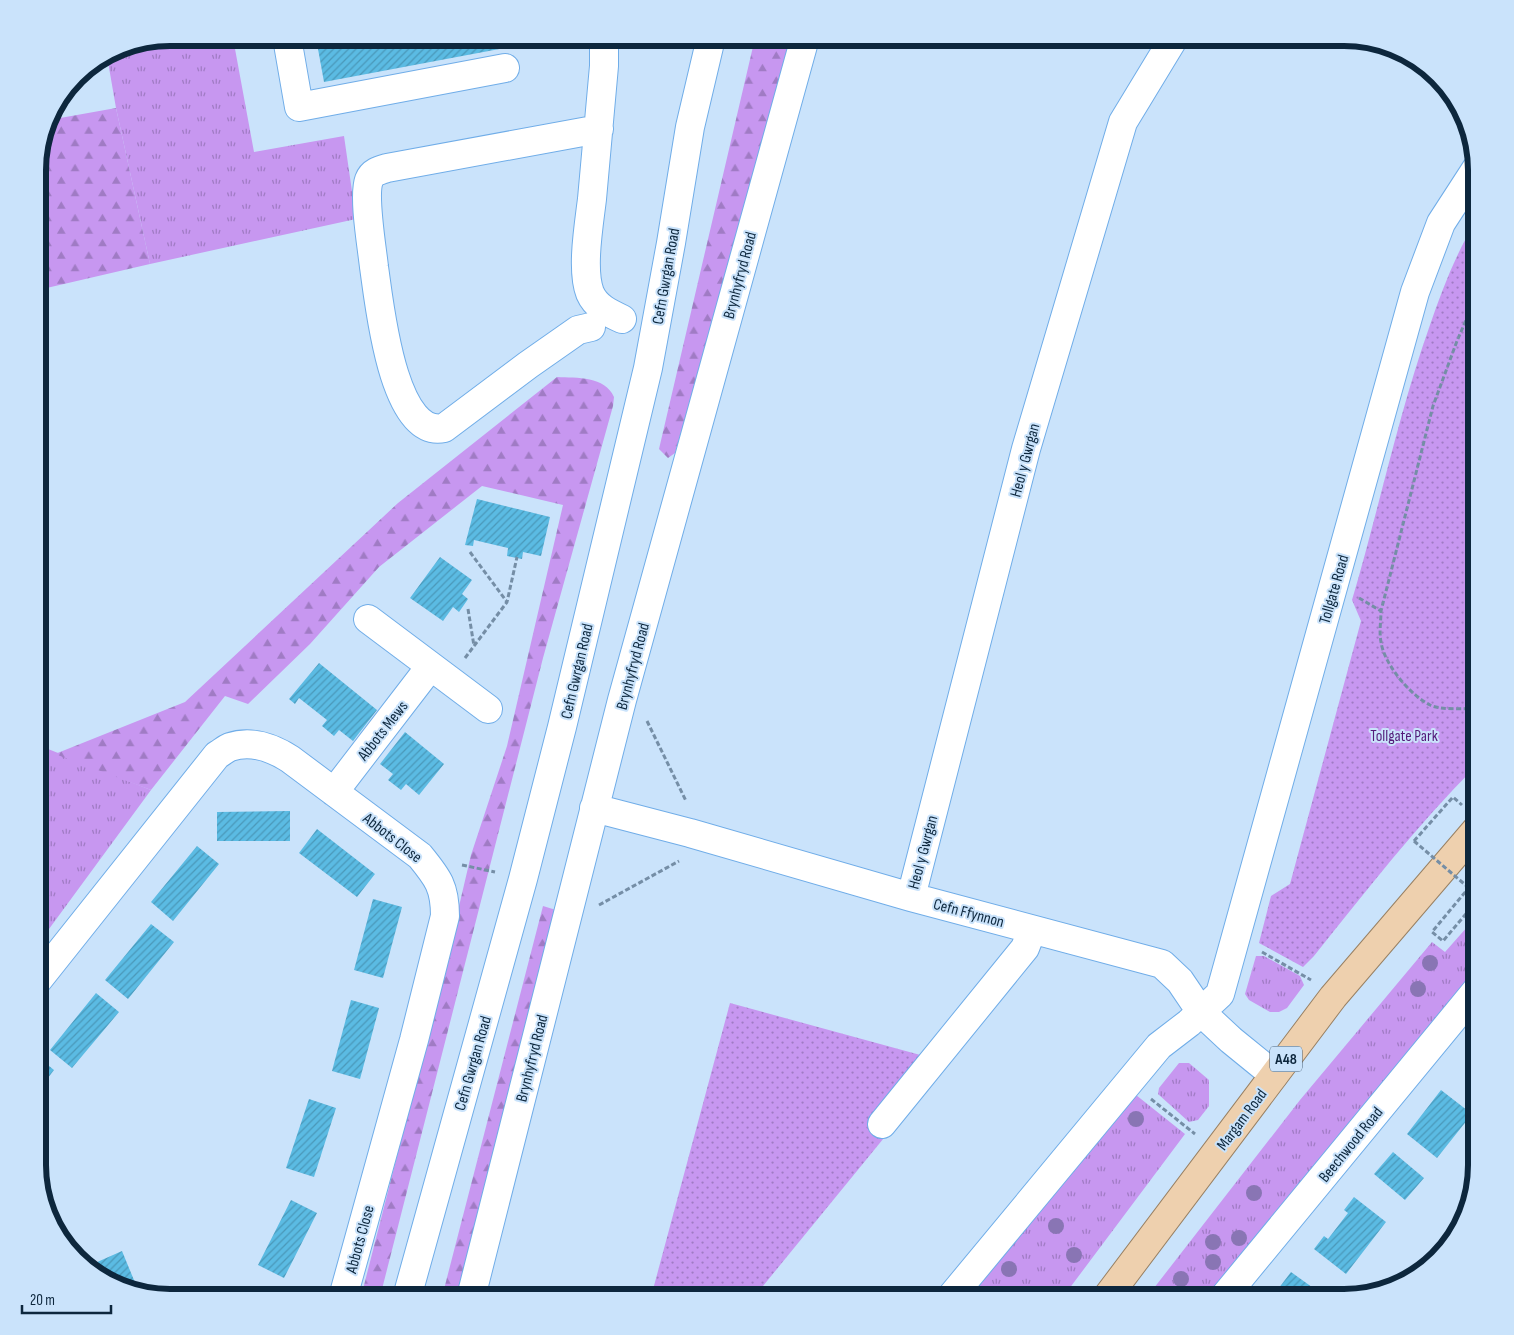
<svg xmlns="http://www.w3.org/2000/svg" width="1514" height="1335" viewBox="0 0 1514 1335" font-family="'Sofia Sans Condensed',sans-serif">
  <defs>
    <pattern id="grass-tufts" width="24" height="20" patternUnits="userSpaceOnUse" patternTransform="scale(1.25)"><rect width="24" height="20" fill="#c797f0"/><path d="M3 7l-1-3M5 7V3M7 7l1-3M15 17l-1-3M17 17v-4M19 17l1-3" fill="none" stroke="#a07bc4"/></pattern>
    <pattern id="forest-firs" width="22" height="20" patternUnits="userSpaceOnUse" patternTransform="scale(1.25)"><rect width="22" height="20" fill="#c797f0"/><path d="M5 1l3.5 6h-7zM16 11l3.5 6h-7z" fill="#a07bc4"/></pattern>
    <pattern id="park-dots" width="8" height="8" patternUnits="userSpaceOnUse" patternTransform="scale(1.25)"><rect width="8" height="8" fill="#c797f0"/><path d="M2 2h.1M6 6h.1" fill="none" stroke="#a07bc4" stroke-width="1.8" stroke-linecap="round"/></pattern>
    <pattern id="building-hatch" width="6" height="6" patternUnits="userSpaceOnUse" patternTransform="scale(1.25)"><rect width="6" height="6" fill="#5bbbe3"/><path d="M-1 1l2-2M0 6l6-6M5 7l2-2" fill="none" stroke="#4a98b9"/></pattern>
  </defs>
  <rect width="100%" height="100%" fill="#cae3fb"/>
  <path fill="url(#grass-tufts)" d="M171,38H233L254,152L344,136L356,219L150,264L116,108L107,56L120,48Z
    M38,745L151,790L38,944Z
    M1476,917V970L1209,1297H1147L1300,1100L1432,942L1445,952Z
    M1256,956H1264L1300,976L1304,985L1287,1008L1279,1012H1270L1249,1000L1245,994Z
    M1179,1063H1189L1209,1080V1106L1198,1120L1189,1122L1158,1094L1159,1088Z
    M1136,1095L1185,1134L1063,1297H967Z"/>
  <path fill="url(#forest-firs)" d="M755,38H795L675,453L668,458L659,449Z
    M116,108L150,264L38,290V162L49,120Z
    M557,377C577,378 605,376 614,397L613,406L543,658L380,1297H361L438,996L471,855L507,746L563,505L482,486L379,567L310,644L248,704L225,696L151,790L55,754L185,702L398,503Z
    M543,906L556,910L459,1297H442Z"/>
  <path fill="url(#park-dots)" d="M1476,221V766C1417,825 1366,891 1314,956L1303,967L1259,943L1271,896L1290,884L1361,621L1352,600C1379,509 1398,415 1430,325C1442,290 1456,253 1476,221Z
    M730,1003L946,1062L754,1297H651Z"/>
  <path fill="url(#building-hatch)" d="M316,38H558L324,82Z
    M477,499L550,517L541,556L523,552L522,559L507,556L508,548L474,540L473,546L465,545Z
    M440,557L472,580L462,594L468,599L466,602L459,612L453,607L443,621L410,598Z
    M319,663L377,710L353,741L339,730L334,736L322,726L327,720L299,698L295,704L289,699Z
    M405,732L444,764L419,795L406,784L401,790L388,780L393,774L380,764Z
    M290,811V841H217V812Z
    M317,829L375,874L357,897L299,853Z
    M197,846L219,864L173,921L151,902Z
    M373,899L402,907L383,978L354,970Z
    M151,924L174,942L128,999L105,980Z
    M96,993L119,1012L72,1068L50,1050Z
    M351,1000L379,1008L360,1079L332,1071Z
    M1476,1055V1074L1467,1067Z
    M38,1057L54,1070L38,1091Z
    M1441,1090L1472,1114L1437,1158L1407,1134Z
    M309,1099L336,1108L314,1177L286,1168Z
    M1393,1152L1424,1178L1405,1200L1374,1174Z
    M1354,1197L1386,1222L1346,1274L1314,1249L1324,1236L1328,1239L1348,1213L1344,1210Z
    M291,1200L317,1213L284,1278L258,1265Z
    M122,1251L136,1285L139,1291L120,1287L100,1274L95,1263Z
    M1291,1272L1323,1295L1321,1297H1272Z
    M237,1289L241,1297H218Z"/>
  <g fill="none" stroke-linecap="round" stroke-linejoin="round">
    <g stroke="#70ade8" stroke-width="30">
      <path id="minor" d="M287,38L299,107L505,68
        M604,38V66C600,110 596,154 592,199C589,224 581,270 590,293C596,307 609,313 622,319
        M591,327L578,330L528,365L444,428C392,439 379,300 374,267C372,248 363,196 369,180C372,172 380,170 387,168L599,129
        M368,619L488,709
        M334,792L430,667
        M594,808L690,833L911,897L1162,964L1180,981L1201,1012L1231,1040L1274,1075
        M911,897L1026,449L1123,122L1174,38
        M38,980L217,755C221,753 225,749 230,747C251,740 273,748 290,759L420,856C438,878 445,887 445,916L414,1040L343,1297
        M882,1124L1025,948L1032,930
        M407,1297L523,879L562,727L648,368L671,243L690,127L711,38
        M471,1297L622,700L805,38
        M951,1297L1159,1046L1189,1023L1220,994L1415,292L1441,223L1476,169
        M1224,1297L1476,991"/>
    </g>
    <g stroke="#988063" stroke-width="30">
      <path id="major" d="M1107,1297L1333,997L1476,830"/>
    </g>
    <path stroke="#758ea6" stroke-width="3" stroke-dasharray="5 2.5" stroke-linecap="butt" d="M470,552L507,602
      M1359,598L1381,611
      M468,609L474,646
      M465,658L507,602L517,557
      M1476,708C1466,709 1439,710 1430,705C1410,695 1384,664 1381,642C1379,632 1381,621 1381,611L1433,406L1457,341L1476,297
      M647,721L686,801
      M1414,841L1453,797L1462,805
      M462,865L495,872
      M1476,902L1443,941L1432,932L1476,879
      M599,905L679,861
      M1262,952L1311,980
      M1151,1099L1195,1134"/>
    <use href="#minor" stroke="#fff" stroke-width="28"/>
    <use href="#major" stroke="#eed0ae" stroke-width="28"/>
    <path stroke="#758ea6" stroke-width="3" stroke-dasharray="5 2.5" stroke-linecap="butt" d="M1414,841L1476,894"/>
  </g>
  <g fill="#8975b4">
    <circle cx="1430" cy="963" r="8"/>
    <circle cx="1418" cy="989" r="8"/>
    <circle cx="1136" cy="1119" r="8"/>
    <circle cx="1254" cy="1193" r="8"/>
    <circle cx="1056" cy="1226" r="8"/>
    <circle cx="1239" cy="1238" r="8"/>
    <circle cx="1213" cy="1242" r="8"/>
    <circle cx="1074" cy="1255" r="8"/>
    <circle cx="1213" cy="1262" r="8"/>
    <circle cx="1009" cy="1269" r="8"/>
    <circle cx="1181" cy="1279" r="8"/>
  </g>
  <g text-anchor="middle" stroke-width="4" stroke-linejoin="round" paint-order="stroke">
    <rect fill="#cae3fb" stroke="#465f76" stroke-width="1" x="1270" y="1046.5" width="32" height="25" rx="4"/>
    <g font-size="15" font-weight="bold" fill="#0d273d">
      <text x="1286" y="1064">A48</text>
    </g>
    <g font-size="16" fill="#0d273d" stroke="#cae3fb">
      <text transform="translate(739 275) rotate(-75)" y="6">Brynhyfryd Road</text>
      <text transform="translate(665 276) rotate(-80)" y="6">Cefn Gwrgan Road</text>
      <text transform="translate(1024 460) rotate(-75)" y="6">Heol y Gwrgan</text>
      <text transform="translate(1333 589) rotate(-74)" y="6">Tollgate Road</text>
      <text transform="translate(632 666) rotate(-75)" y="6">Brynhyfryd Road</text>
      <text transform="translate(576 671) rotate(-77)" y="6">Cefn Gwrgan Road</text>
      <text transform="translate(382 730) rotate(-52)" y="6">Abbots Mews</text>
      <text transform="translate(393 837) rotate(38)" y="6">Abbots Close</text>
      <text transform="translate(922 852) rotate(-75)" y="6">Heol y Gwrgan</text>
      <text transform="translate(969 912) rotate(15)" y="6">Cefn Ffynnon</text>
      <text transform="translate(531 1058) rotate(-76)" y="6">Brynhyfryd Road</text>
      <text transform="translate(472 1063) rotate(-74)" y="6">Cefn Gwrgan Road</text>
      <text transform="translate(1241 1119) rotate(-53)" y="6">Margam Road</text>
      <text transform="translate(1350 1144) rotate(-51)" y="6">Beechwood Road</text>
      <text transform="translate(359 1239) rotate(-75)" y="6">Abbots Close</text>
    </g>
    <g font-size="16" fill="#541b79" stroke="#cae3fb">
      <text x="1404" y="741">Tollgate Park</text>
    </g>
  </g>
  <path d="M0 0H1514V1335H0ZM170 46H1344A124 124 0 0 1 1468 170V1165A124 124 0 0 1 1344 1289H170A124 124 0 0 1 46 1165V170A124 124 0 0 1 170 46Z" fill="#cae3fb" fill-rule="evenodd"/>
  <path fill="none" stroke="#0d273d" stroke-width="6" d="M170 46H1344A124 124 0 0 1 1468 170V1165A124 124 0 0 1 1344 1289H170A124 124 0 0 1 46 1165V170A124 124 0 0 1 170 46Z"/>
  <path d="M22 1305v8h89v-8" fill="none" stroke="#0d273d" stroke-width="2.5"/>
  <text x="30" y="1305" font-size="15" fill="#0d273d" stroke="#cae3fb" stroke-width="4" paint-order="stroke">20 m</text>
</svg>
